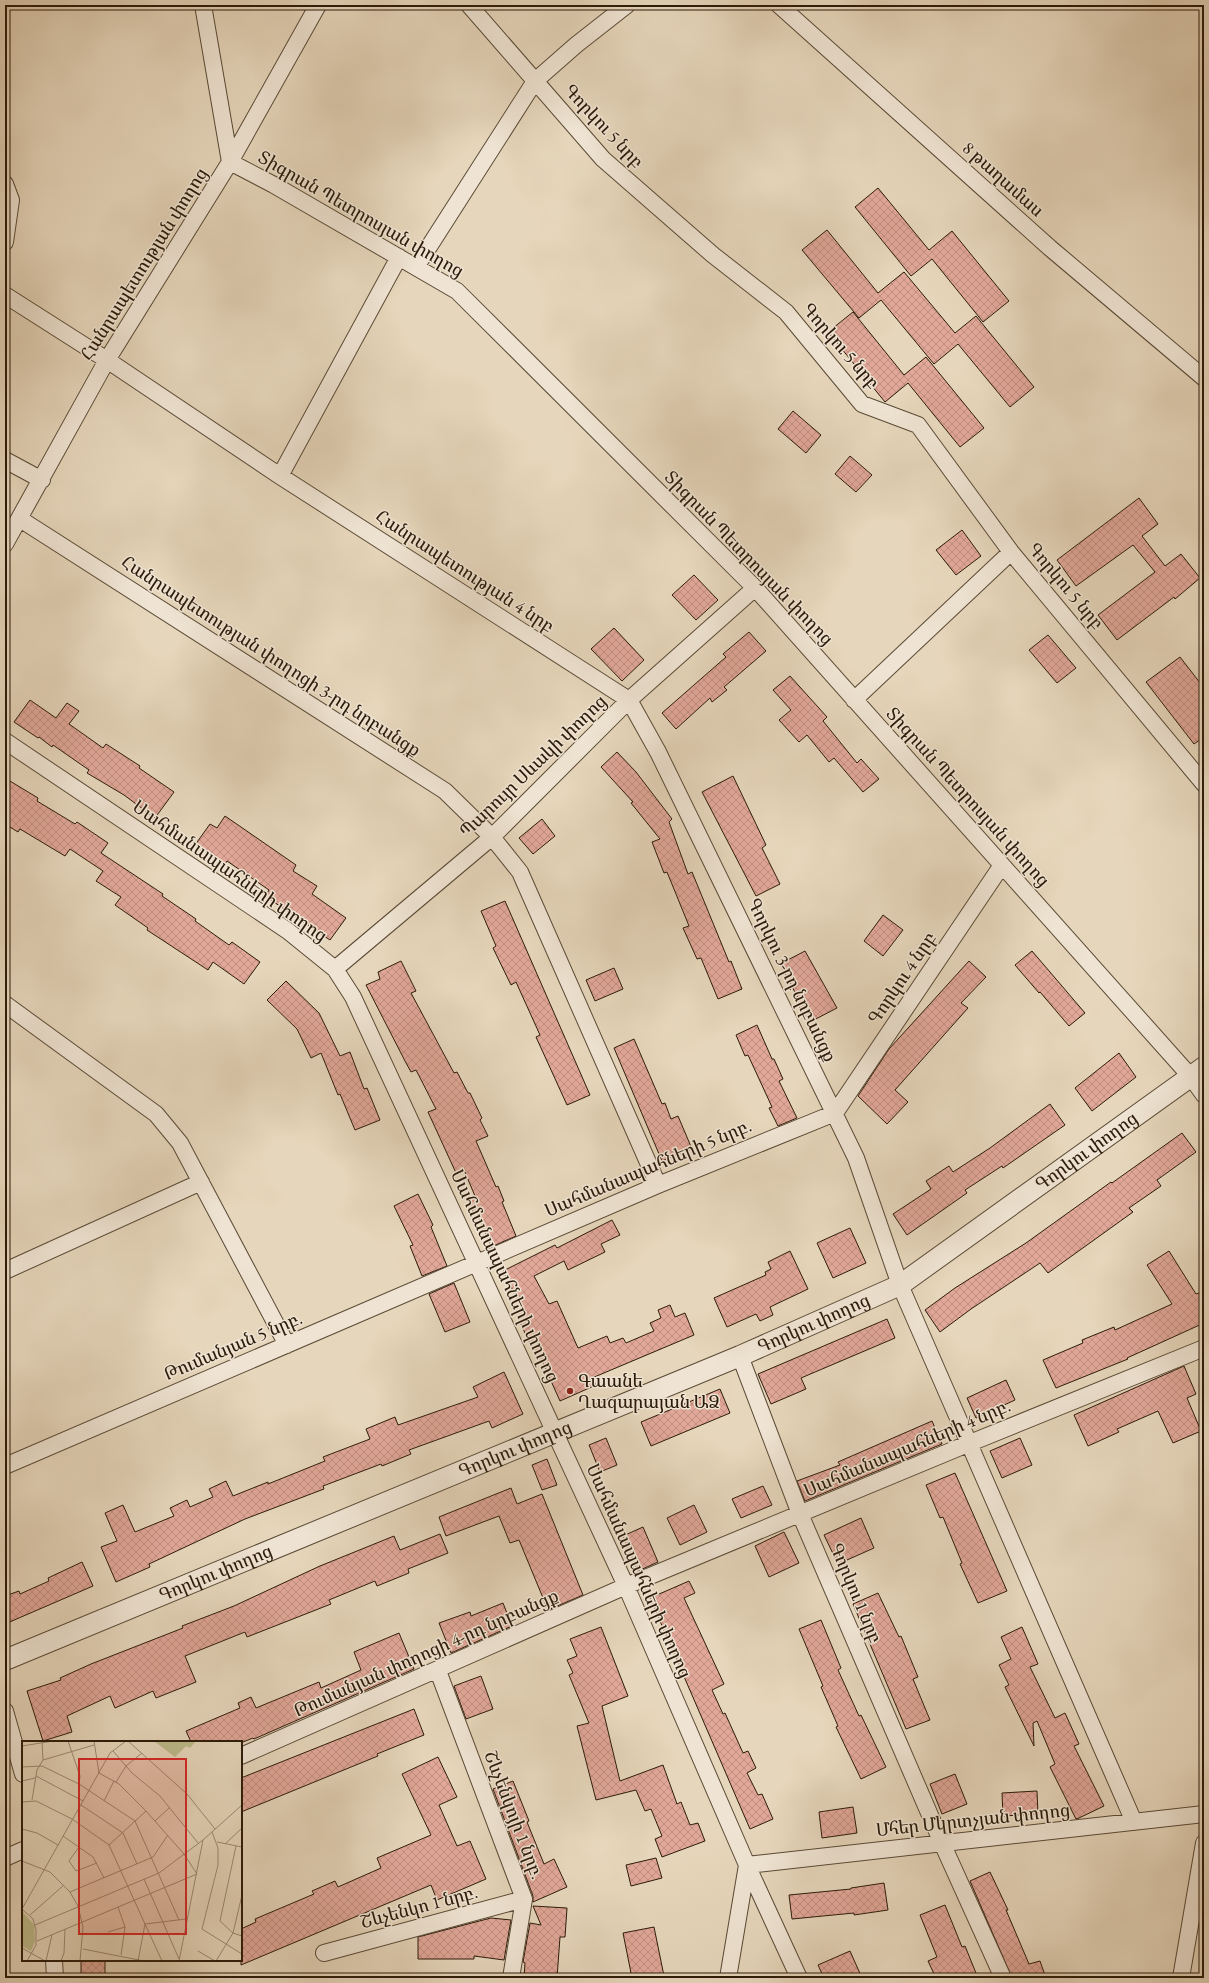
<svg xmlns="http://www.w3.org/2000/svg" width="1209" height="1983" viewBox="0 0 1209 1983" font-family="'EB Garamond','Noto Serif Armenian',serif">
  <defs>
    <pattern id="building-cross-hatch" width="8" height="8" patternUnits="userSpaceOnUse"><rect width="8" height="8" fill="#e1a798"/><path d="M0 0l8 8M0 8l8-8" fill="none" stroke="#c18f82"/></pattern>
  </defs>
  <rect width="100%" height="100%" fill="#e6d6bb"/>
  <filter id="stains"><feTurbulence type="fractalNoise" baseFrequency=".005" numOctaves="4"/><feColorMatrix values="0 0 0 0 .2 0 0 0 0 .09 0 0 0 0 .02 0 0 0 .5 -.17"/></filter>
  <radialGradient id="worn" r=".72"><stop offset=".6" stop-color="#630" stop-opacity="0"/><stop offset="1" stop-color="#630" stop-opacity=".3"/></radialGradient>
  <path fill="url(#building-cross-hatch)" stroke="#2c1b0a" d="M878,188L929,250L952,231L1009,301L983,322L932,259L911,276L855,207Z
    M827,230L878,293L904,272L955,333L976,316L1034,387L1010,407L958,344L934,364L881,300L859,318L802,250Z
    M853,312L904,375L926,357L984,428L960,447L908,383L885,402L828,332Z
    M793,411L821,435L806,453L778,429Z
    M850,456L872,475L856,492L835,474Z
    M1139,498L1158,524L1142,536L1165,566L1181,554L1200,578L1175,599L1174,597L1117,640L1098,615L1155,572L1133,545L1076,586L1057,560Z
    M962,530L981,556L956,575L936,550Z
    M694,575L718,600L696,620L672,595Z
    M614,628L644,660L622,681L591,649Z
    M749,632L766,651L724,687L727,690L712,702L710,698L676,729L662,713L726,657L723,654Z
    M1048,635L1076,668L1057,683L1029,650Z
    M1180,657L1204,688V737L1194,744L1146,682Z
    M790,676L827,717L823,721L857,763L861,759L879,779L863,792L834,758L829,762L807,735L799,742L779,720L791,710L773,690Z
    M30,700L56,718L67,703L79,711L69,724L103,748L106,744L140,766L139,768L174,792L155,818L124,795L87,773L89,770L53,745L52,747L39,737L38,738L14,722Z
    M617,752L636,772L672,819L669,822L688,874L692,872L729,962L731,961L742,989L718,999L701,958L697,959L683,928L689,926L667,872L664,873L652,842L660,839L631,803L633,802L601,767Z
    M733,776L766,845L762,848L780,884L756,896L702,792Z
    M5,778L38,798L37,801L75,824L77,822L108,843L101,853L163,894L162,896L196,919L195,921L229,945L232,942L260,962L244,984L213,962L208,970L147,930L148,928L115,905L121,897L96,881L103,871L70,849L65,856L20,829L18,832L5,824Z
    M225,816L296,865L293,871L317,886L312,894L346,918L330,940L265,896L269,890L227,861L224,865L195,845L210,824L217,828Z
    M542,819L555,836L533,854L519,838Z
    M505,901L590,1095L567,1105L536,1037L540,1035L516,982L511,985L493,948L496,946L481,911Z
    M883,915L903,930L883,956L864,941Z
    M805,951L837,1008L808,1023L796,1000L798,998L780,964Z
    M1032,951L1085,1013L1069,1026L1040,992L1039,993L1015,965Z
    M401,961L416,991L411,993L454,1073L457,1072L468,1093H470L482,1118L480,1120L488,1136L476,1141L496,1187L498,1186L504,1201L502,1202L516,1236L491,1247L477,1213L474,1214L468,1199L475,1196L464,1170L456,1173L428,1112L436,1109L416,1070L411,1072L405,1061L366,985L380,979L378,972Z
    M969,961L986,977L961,1003L968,1008L895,1090L908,1102L887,1124L858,1096L889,1049Z
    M614,968L623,989L595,1001L586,980Z
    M286,981L319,1013L340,1056L350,1052L364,1089L367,1088L380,1120L355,1130L340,1094L338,1095L321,1053L311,1058L297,1029L267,1000Z
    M757,1025L772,1059H774L783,1079L779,1081L797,1118L778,1126L769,1108L772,1107L748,1055L745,1056L736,1035Z
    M634,1039L662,1104L665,1103L671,1119L678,1116L692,1149L662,1161L614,1048Z
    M1119,1053L1136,1077L1092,1111L1075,1088Z
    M1050,1104L1065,1125L1003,1168L1002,1166L965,1190L967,1193L907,1235L893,1214L931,1189L926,1181L949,1166L953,1172L990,1148Z
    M1182,1133L1196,1152L1157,1180L1161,1186L1129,1208L1133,1212L1048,1273L1040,1263L971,1309L940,1332L925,1310L955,1288L1026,1243L1111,1182L1112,1183Z
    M418,1194L433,1225L431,1227L447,1266L422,1276L410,1246L413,1245L394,1206Z
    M612,1220L620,1235L601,1244L605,1252L568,1270L564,1261L534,1276L549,1304L557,1301L578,1348L607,1336L610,1343L623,1338L626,1343L654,1331L650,1323L661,1318L658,1310L670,1305L675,1317L685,1313L694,1335L592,1378L596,1385L560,1401L542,1361L539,1363L518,1318L525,1315L503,1271L555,1245L557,1248Z
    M850,1228L866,1263L833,1278L817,1243Z
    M790,1251L808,1289L770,1307L773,1315L760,1321L756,1314L727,1327L714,1298L766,1275L765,1272L771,1269L768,1262Z
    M1169,1251L1196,1294L1204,1291V1323L1127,1358L1128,1359L1056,1388L1043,1360L1083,1343L1082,1340L1114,1327L1115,1330L1172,1304L1147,1265Z
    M454,1283L470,1322L445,1332L429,1294Z
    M887,1319L895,1338L801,1378L806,1389L771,1404L758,1374Z
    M1184,1366L1196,1394L1187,1398L1201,1431L1173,1443L1158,1411L1117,1429L1119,1432L1088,1446L1074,1415Z
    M504,1372L523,1414L492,1428L489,1421L409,1450L411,1454L382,1466L381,1464L323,1486L324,1489L245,1519L149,1564L150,1567L116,1582L101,1547L117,1541L105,1513L123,1505L135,1532L174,1516L170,1508L187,1500L190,1507L213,1497L209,1489L226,1481L233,1496L268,1482V1484L325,1461L323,1457L370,1439L366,1429L395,1417L398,1425L478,1397L473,1387Z
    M1006,1380L1015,1400L976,1418L967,1398Z
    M720,1389L730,1413L651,1446L641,1422Z
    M932,1421L942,1444L805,1501L797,1481L840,1465L838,1462Z
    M606,1438L617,1465L600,1472L589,1445Z
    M1020,1438L1032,1465L1002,1478L990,1451Z
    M547,1459L557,1485L542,1490L532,1465Z
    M955,1473L1007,1591L978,1603L960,1564L962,1563L943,1517L940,1518L926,1485Z
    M763,1486L772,1505L741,1518L732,1499Z
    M511,1488L517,1504L542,1494L583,1595L548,1610L519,1540L510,1543L499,1516L446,1536L439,1517Z
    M694,1505L707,1532L680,1545L667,1518Z
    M861,1518L874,1548L838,1564L824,1535Z
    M643,1527L658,1562L638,1571L623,1536Z
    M784,1532L799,1563L769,1577L755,1546Z
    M440,1534L448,1553L408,1569L409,1573L377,1586L375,1581L329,1600L331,1604L247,1637L245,1632L185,1656L196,1682L156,1698L153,1691L115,1708L110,1696L67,1716L72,1732L43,1741L27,1691L61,1680L60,1678L91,1664L183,1628L182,1626L234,1606L320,1566L394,1536L400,1550Z
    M82,1562L93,1586L5,1624V1596L19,1591L20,1594L49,1581L48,1578Z
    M689,1581L695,1593L684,1598L724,1684L712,1690L723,1714L725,1713L743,1753L748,1751L756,1768L747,1773L758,1795L762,1794L773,1819L750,1829L650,1598Z
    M878,1593L899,1637L901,1636L918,1677L913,1679L930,1720L906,1729L853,1604Z
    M503,1603L512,1626L451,1653L439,1623L470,1612L471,1616Z
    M821,1620L841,1668L838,1670L859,1716L861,1715L886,1767L861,1779L836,1727L838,1726L821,1687L823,1686L799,1629Z
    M601,1627L628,1696L602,1706L620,1781L663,1765L677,1804L681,1802L690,1825L698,1823L705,1841L662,1857L655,1839L662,1836L651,1809L645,1811L636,1790L596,1800L577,1726L589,1723L569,1675L573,1673L567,1660L577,1656L570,1639Z
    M1022,1627L1038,1664L1030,1667L1055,1718L1065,1713L1079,1744L1074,1746L1104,1806L1079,1818L1076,1819L1050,1767L1055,1764L1037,1721L1033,1723L1034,1746L1005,1687L1009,1685L999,1665L1011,1659L1001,1637Z
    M399,1633L414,1669L254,1739L253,1738L243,1742H191L186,1731L240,1708L238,1703L251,1697L256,1708L319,1682L321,1688L361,1670L354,1652Z
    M481,1676L493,1709L466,1719L454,1686Z
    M414,1709L424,1735L377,1754L378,1756L241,1812V1778Z
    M438,1757L457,1797L439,1805L457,1846L470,1841L486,1879L437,1900L431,1885L241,1965V1929L256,1922L255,1919L314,1894L312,1891L335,1881L338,1887L381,1868L377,1858L431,1835L402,1774Z
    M955,1774L967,1804L942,1814L930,1784Z
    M513,1781L529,1821L527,1822L544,1864L554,1859L567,1887L533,1902V1896L493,1789Z
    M1037,1791L1038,1814L1003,1816L1002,1793Z
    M853,1807L857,1833L822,1838L819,1812Z
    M656,1858L662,1878L631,1886L626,1865Z
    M990,1872L1008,1910H1006L1029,1964L1040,1961L1046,1978H1012L970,1881Z
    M884,1883L888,1910L854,1915V1913L792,1919L789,1895L851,1889V1888Z
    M945,1905L962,1947L965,1946L978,1978H936L928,1961L937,1957L920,1915Z
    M533,1906L567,1908L565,1937H560L557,1978H524L525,1963L523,1962L530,1923L541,1925Z
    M491,1918L511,1920L504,1960L474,1956V1959H418V1937Z
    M654,1927L664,1976L632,1978L623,1933Z
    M850,1951L862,1978H824L818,1965Z
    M81,1960H105V1978H81Z"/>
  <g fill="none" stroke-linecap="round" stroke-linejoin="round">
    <g stroke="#5a4a36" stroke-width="18">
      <path id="minor" d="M203,5L230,162
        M469,5L603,159L713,255L786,312L862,404L918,425L1011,552L1204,784
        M779,5L1050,248L1204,378
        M230,162L274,185L457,291L755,588L1191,1077L1204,1095
        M5,184L11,200L5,242
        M416,267L535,81L576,45L627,5
        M5,295L107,360L280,476L629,700L658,752L856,1158L900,1285L1134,1822
        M5,460L42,480
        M280,476L399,257
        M20,519L445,791L492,837L520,872L658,1185
        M5,544L107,360L230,162L318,5
        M854,700L1011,552
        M5,741L288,931L335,969L353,997L626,1586L747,1865L728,1978
        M335,969L492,837L629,700L755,588
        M5,1004L156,1114L180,1143L287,1345
        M5,1271L201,1182
        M740,1356L800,1514L942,1843L1003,1978
        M5,1466L658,1185L835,1113L1002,865
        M438,1671L524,1899L511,1978
        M5,1711L23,1774
        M241,1756L626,1586L970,1443L1204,1348
        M5,1858L23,1850
        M324,1953L524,1899
        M54,1960L55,1978
        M799,1978L747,1865L1204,1814
        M1181,1978L1204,1843"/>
    </g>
    <g stroke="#5a4a36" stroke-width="22">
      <g id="tertiary">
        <path id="s1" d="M5,1660L740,1356L900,1285L1204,1067"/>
      </g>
    </g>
    <use href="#minor" stroke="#efe4d3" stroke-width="16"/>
    <use href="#tertiary" stroke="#efe4d3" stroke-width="20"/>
  </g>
  <circle fill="#8f2418" stroke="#efe4d3" stroke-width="1.5" cx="570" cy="1391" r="4"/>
  <g text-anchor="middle" stroke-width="3" stroke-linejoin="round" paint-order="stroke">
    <g font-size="18" fill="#2c1b0a" stroke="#efe4d3">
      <text transform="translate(604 126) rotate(47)" y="6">Գորկու 5 նրբ</text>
      <text transform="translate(1003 179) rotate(42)" y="6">8 թաղամաս</text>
      <text transform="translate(361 214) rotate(30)" y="6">Տիգրան Պետրոսյան փողոց</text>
      <text transform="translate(144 264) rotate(-58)" y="6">Հանրապետության փողոց</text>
      <text transform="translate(841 346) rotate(49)" y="6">Գորկու 5 նրբ</text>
      <text transform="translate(749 558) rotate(46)" y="6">Տիգրան Պետրոսյան փողոց</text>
      <text transform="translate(465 571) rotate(33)" y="6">Հանրապետության 4 նրբ</text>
      <text transform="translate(1066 586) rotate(50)" y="6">Գորկու 5 նրբ</text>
      <text transform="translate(271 656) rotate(33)" y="6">Հանրապետության փողոցի 3-րդ նրբանցք</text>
      <text transform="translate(533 766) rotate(-44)" y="6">Պարույր Սևակի փողոց</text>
      <text transform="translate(968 797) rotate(48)" y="6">Տիգրան Պետրոսյան փողոց</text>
      <text transform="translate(230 871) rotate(35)" y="6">Սահմանապահների փողոց</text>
      <text transform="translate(902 978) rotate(-56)" y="6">Գորկու 4 նրբ</text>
      <text transform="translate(792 980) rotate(64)" y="6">Գորկու 3-րդ նրբանցք</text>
      <text dy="6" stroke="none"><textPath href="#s1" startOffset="1200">Գորկու փողոց</textPath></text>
      <text transform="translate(648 1168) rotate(-23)" y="6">Սահմանապահների 5 նրբ.</text>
      <text transform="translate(505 1276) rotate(65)" y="6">Սահմանապահների փողոց</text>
      <text dy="6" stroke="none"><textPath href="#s1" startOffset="876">Գորկու փողոց</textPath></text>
      <text transform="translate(233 1346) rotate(-23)" y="6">Թումանյան 5 նրբ.</text>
      <text transform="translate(907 1448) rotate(-23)" y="6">Սահմանապահների 4 նրբ.</text>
      <text dy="6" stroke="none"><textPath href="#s1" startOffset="552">Գորկու փողոց</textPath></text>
      <text transform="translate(639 1571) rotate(66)" y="6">Սահմանապահների փողոց</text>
      <text dy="6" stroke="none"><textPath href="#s1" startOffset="228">Գորկու փողոց</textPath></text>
      <text transform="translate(856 1593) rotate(67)" y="6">Գորկու 1 նրբ</text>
      <text transform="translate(426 1653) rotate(-24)" y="6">Թումանյան փողոցի 4-րդ նրբանցք</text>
      <text transform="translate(514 1815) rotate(69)" y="6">Շևչենկոյի 1 նրբ.</text>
      <text transform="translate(973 1820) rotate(-6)" y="6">Մհեր Մկրտչյան փողոց</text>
      <text transform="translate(419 1907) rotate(-15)" y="6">Շևչենկո 1 նրբ.</text>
    </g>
    <g font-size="18" fill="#2c1b0a" stroke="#efe4d3" text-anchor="start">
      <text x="578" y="1387">Գաանե<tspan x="578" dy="21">Ղազարայան ԱՁ</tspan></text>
    </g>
  </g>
  <g transform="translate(22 1741)">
    <rect width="220" height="220" fill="#e6d6bb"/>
    <path d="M132,0H174L168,7L164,5L153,16Z" fill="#bdbb8b"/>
    <path d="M0,170L12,184L13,200L9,210L0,205Z" fill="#bdbb8b"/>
    <path fill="none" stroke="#9c8b74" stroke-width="1" d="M46,0L58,35L57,43M72,0L77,32M106,0L165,53L193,88M0,5L31,0M91,10L110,32L138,55L176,102M21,19L72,4M0,26L20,25L57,43L113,80L157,179M14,35L61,60M0,40L13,37M94,41L104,25L120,12M10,59L15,29L21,19L20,0M82,60L92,40M0,61L14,60L50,78L87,104L123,183L116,220M59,64L101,92L115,123M133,80L147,67M0,88L15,92L36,104M190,91L196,107V124L180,188L220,213M41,95L71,116L82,137M195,101L220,106M203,103L220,87M87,104L124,70M214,105L198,180L211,192L220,154M57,106L47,120L54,130L75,122M0,120L28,131L48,151L56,165L61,186L58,220M122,138L157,218M48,151L131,116L146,94M96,166L103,186L99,214M0,168L88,12L104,0M0,168L11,178L14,189V204L5,220M8,174L42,144M13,184L137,132L181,99L220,64M86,191L103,186M15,200L175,133L162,113L124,70L97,43L77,32M0,207L23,220M61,208L122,220M176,210L193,220M24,220L30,194M39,220L42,212L43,188M140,220L123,183L164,178M157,220L181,99M194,220L211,192L220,195"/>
    <path fill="#d62828" fill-opacity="0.15" stroke="#d62828" stroke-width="2" d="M57,18H164V193H57Z"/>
    <rect width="220" height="220" fill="none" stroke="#2c1b0a" stroke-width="2"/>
  </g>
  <rect width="1209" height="1983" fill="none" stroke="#e6d6bb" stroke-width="20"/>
  <rect x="6" y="6" width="1197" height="1971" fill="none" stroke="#2c1b0a" stroke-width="2"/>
  <rect x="10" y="10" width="1189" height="1963" fill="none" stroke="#2c1b0a"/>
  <rect width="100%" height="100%" filter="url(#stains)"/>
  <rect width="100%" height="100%" fill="url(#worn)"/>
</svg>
